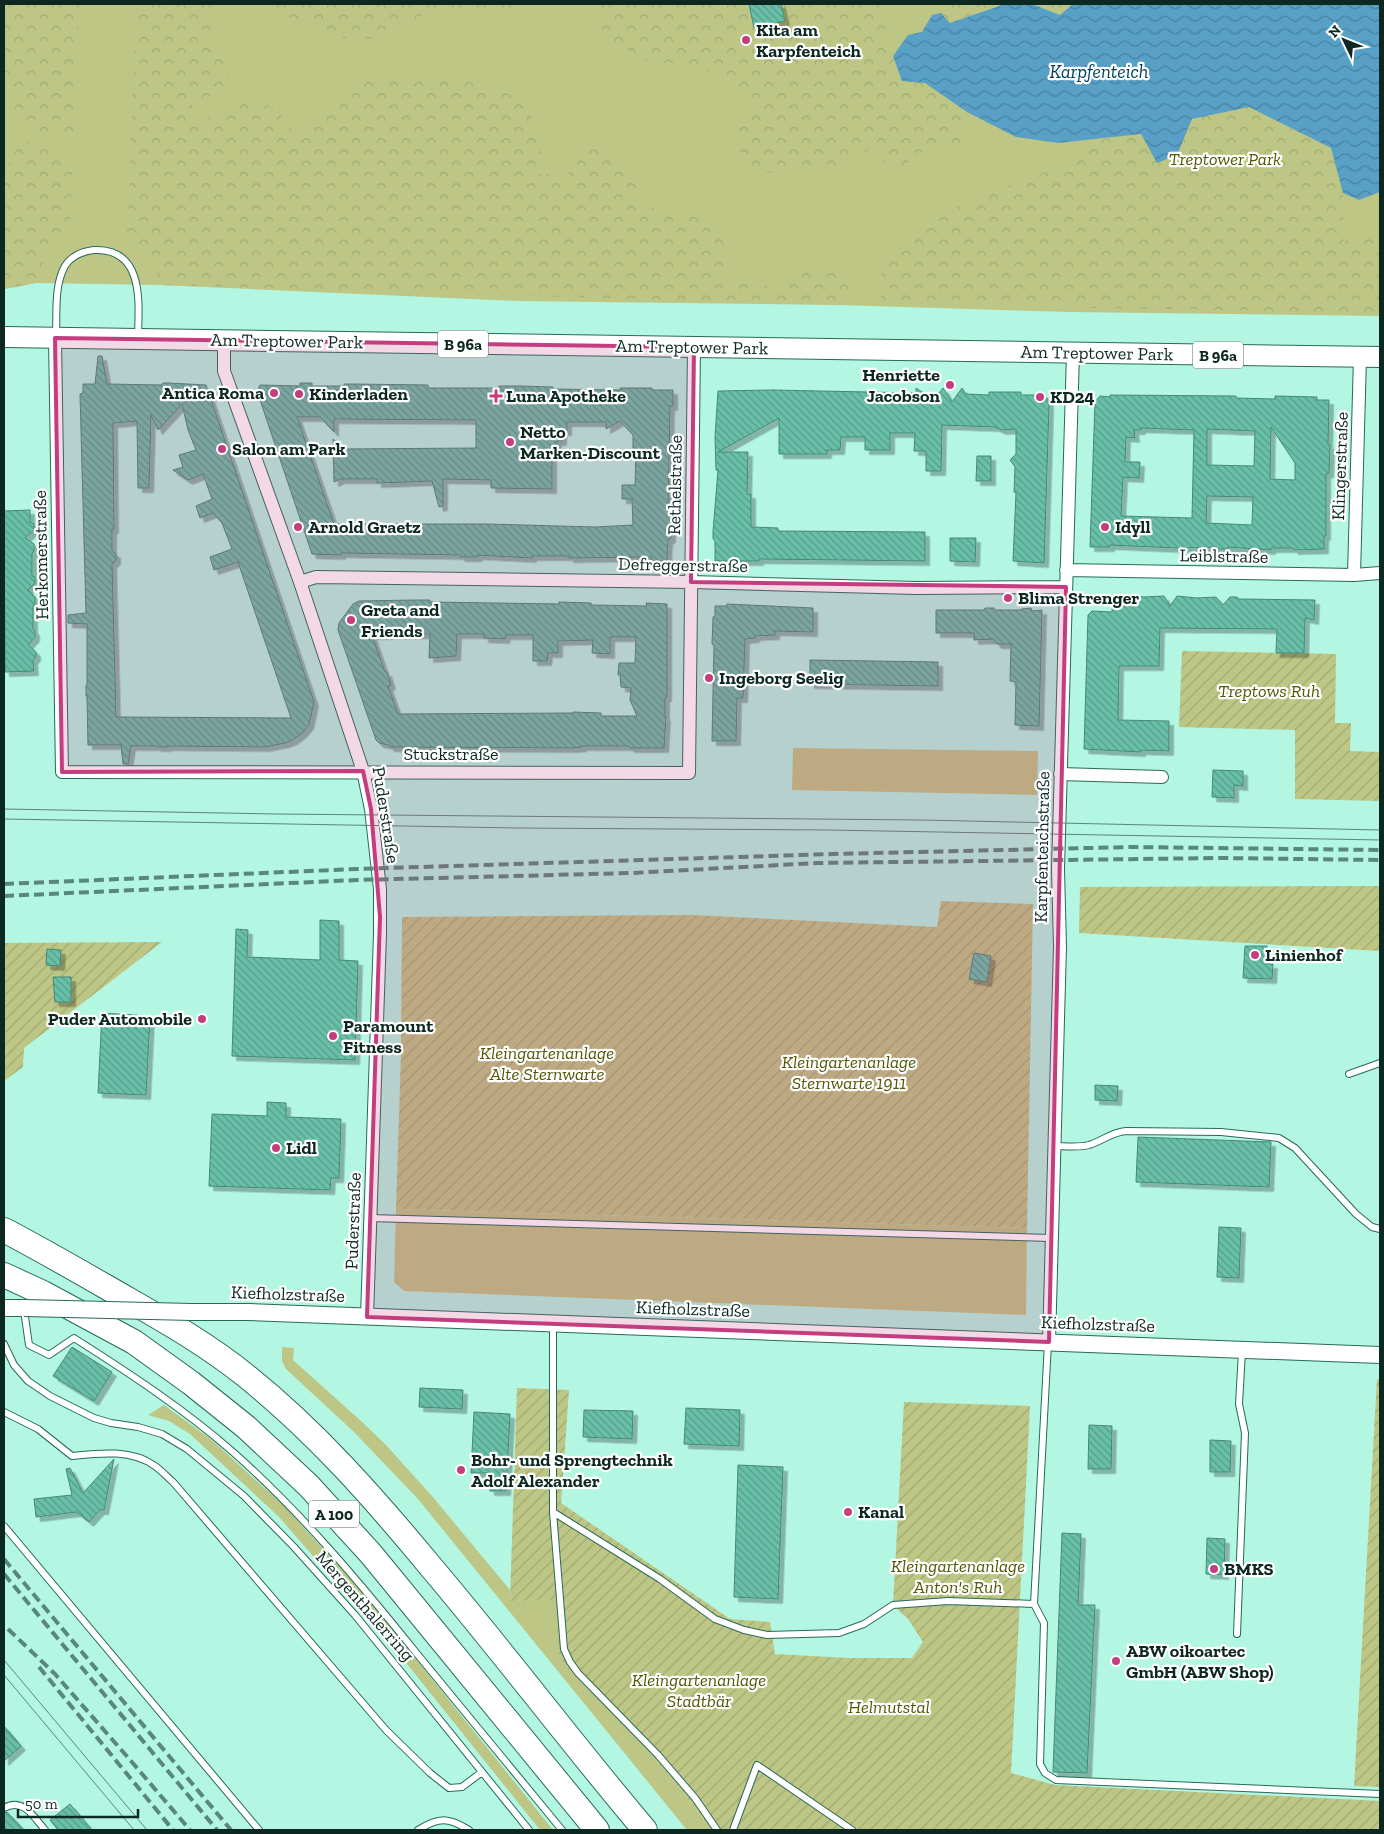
<svg xmlns="http://www.w3.org/2000/svg" width="1384" height="1834" viewBox="0 0 1384 1834" font-family="'Zilla Slab',serif">
  <defs>
    <pattern id="forest-crowns" width="20" height="18" patternUnits="userSpaceOnUse" patternTransform="scale(1.25)"><rect width="20" height="18" fill="#bdc684"/><path d="M2 6a3 3 0 1 1 6 0M12 15a3 3 0 1 1 6 0" fill="none" stroke="#a1aa72"/></pattern>
    <pattern id="garden-furrows" width="10" height="10" patternUnits="userSpaceOnUse" patternTransform="scale(1.25)"><rect width="10" height="10" fill="#bdc684"/><path d="M-1 1l2-2M0 10L10 0M9 11l2-2" fill="none" stroke="#a1aa72"/></pattern>
    <pattern id="water-waves" width="16" height="10" patternUnits="userSpaceOnUse" patternTransform="scale(1.25)"><rect width="16" height="10" fill="#59a0c7"/><path d="M0 5q4-4 8 0t8 0" fill="none" stroke="#4882a1"/></pattern>
    <pattern id="building-back-hatch" width="6" height="6" patternUnits="userSpaceOnUse" patternTransform="scale(1.25)"><rect width="6" height="6" fill="#69c0a9"/><path d="M-1 5l2 2M0 0l6 6M5-1l2 2" fill="none" stroke="#559c89"/></pattern>
    <filter id="shadow"><feDropShadow dx="4.5" dy="4.5" stdDeviation="0" flood-color="#0004"/></filter>
  </defs>
  <rect width="100%" height="100%" fill="#b3f6e2"/>
  <path fill="#bdc684" d="M4,4H1380V316L1069,312L840,305L518,301L160,285L36,283L4,289Z
    M793,748L1038,751L1037,795L792,790Z
    M396,1209L1027,1228L1026,1315L404,1291L394,1282Z
    M282,1347L294,1348L293,1360L361,1421L385,1444L432,1496L510,1590V1601L557,1599L560,1658L579,1680L614,1713L670,1776L712,1830H687L418,1499L353,1431L286,1369L282,1361Z
    M164,1405L212,1440L285,1507L363,1593L553,1830H540L407,1664L279,1517L190,1434L169,1421L148,1415Z"/>
  <path fill="url(#forest-crowns)" d="M4,4H79L74,145L17,123L13,94L4,85Z
    M136,4H213L208,23L234,90L190,102L202,121L247,96C271,104 279,110 293,131L311,129L368,81L439,75L493,88L523,100L541,134V174L567,176L581,150L605,149L621,163L629,176L641,188L640,200L662,213L696,211L724,229L725,279H756L773,289L792,271L818,267L846,272L850,296L840,305L160,285C157,264 147,246 127,236Z
    M273,4H525L509,11L441,7L430,10L384,39L344,38L282,15Z
    M590,4H882L893,56L902,81L925,83L967,112L963,147L915,153L907,164L891,170L871,149L834,167L768,173L747,166L735,140L741,120L749,111L740,88L699,67L683,63H649L601,33L605,13Z
    M937,4H1005L949,23L941,13Z
    M1032,4H1073L1060,15Z
    M1249,107L1331,148L1343,193L1344,241L1380,236V313L1093,308L1040,302L982,307L880,303L883,256L931,220L991,191L1075,162L1071,144L1141,134L1157,163L1177,155L1192,119Z
    M23,139L73,160L70,234C47,247 43,259 36,283L4,289V180L7,175L11,158Z"/>
  <path fill="url(#garden-furrows)" d="M1182,651L1336,654L1335,723H1351L1350,751L1380,752V801L1295,799V730L1179,727Z
    M1380,886V951L1079,933L1080,887Z
    M941,901L1033,904L1027,1228L396,1209L401,1053L402,917L692,915L937,927Z
    M162,942L24,1048L23,1067L4,1081V943Z
    M1377,1379L1380,1380V1787L1354,1786Z
    M517,1388L569,1390L561,1503L730,1619L770,1622L775,1654L848,1658H912L923,1642L908,1619L893,1605L904,1402L1030,1406L1011,1773L1055,1785L1380,1801V1830H712L670,1776L614,1713L579,1680L559,1658L556,1600L510,1601Z"/>
  <path fill="url(#water-waves)" d="M1005,4H1032L1060,15L1073,4H1380V192L1359,200L1343,193L1331,148L1249,107L1192,119L1177,155L1157,163L1141,134L1058,143L1016,137L967,112L925,83L902,81L893,56L908,35L922,32L932,15L941,13L950,23Z"/>
  <path fill="url(#building-back-hatch)" stroke="#468876" fill-rule="evenodd" filter="url(#shadow)" d="M749,4H781L785,21L754,28Z
    M98,356H102L107,384L161,385L163,383H169L206,385L314,702L309,725L302,733L293,740L285,743L265,747L167,746V747H157L156,746H131L128,764H123L121,745H88L87,696H86V685H87V624L68,623V615L86,613L80,394L83,393V384H95ZM182,404L188,430L196,450L179,455L183,467L173,470L188,480L203,474L212,499L196,506L200,518L213,513L222,523L232,549L210,557L214,570L238,562L291,718L116,717L112,564L116,560V554L112,551V529H114L113,423L137,421L138,488H149L151,415L158,430Z
    M300,383H312V386H344V384H353L428,385V388H499V386H520L553,387V389L620,390V388H652V390H673V406H670L668,507L671,509V538L668,540L667,561H652L651,557L569,558V556H532V558L477,555L478,557H460L461,555L341,553V555L312,554L257,391L260,385L300,386ZM297,417H320L334,432V419L476,420V448L344,449L333,439L334,482L341,479H377V483L432,481L439,507L443,506V479L491,480V488L552,489V451H557V441H562V431H567V422H606V429L620,421L633,435V451H636L635,485H622V499H632L633,525L595,527L487,524H334Z
    M916,388L925,394L939,393L943,388L952,402L962,388L966,394L989,395V392H1021V395H1041L1048,399L1049,405L1044,563L1013,561L1016,493L1014,492L1015,467L1010,460L1016,454V429L1002,430L995,427L942,425L941,471H926V451H914L915,433H890V450H865V437H841L840,450H827V454H779V418L718,452H748L747,494H751V527L778,528V531L925,532V561L759,559V561H715V541L713,539V532L718,470H716L715,437L718,391L773,390L916,393Z
    M1110,395L1236,396V398L1275,399V396L1317,397V400H1329L1328,445H1330L1329,473L1326,474V536H1324V549L1294,550L1293,548H1271V550L1228,547V549H1217V547L1177,548L1110,545V547H1090L1095,402L1100,396L1110,397ZM1271,427L1295,463V480L1270,479ZM1141,428L1194,430L1192,518L1121,516L1123,477L1139,478L1140,462H1125L1126,437L1135,438L1134,430H1141ZM1207,429L1255,431L1254,466L1207,465ZM1207,496L1253,497L1252,525L1206,523Z
    M977,456H991V481H976Z
    M30,510V522L34,524V530L25,538L34,544V551L32,553V576L35,577V583L28,590L35,597V604L33,606V629L35,631V637L28,645L36,652V657L33,660L34,671L5,672L4,511Z
    M950,538H976L975,562L950,561Z
    M1124,595L1144,597L1164,596L1170,606L1177,596L1197,598L1216,597L1223,605L1230,597H1237L1239,599L1315,600L1314,620L1305,618L1304,653H1276L1277,629L1160,628L1159,666H1119L1118,720L1169,721V751L1141,750V752L1084,749L1088,615L1092,611L1112,612L1113,597H1123Z
    M416,600H430V602L559,604V602L591,603V605L647,606L646,603L667,604V697L665,698V716L666,717L664,748H630L628,746H582V747L574,748L390,747L389,745L379,743L376,740L338,630L339,623L353,604L359,601ZM430,634L429,658L456,656L457,634H484V638L505,639L506,635H533V661H547L548,653H558V641L593,640L592,653L610,654V637H636L635,663H619L618,675H620L621,687L631,688L630,700L637,716H601V713L573,712V713L398,714L388,686L391,685L387,672H385L372,635Z
    M727,604L813,608V632L775,631V635L755,636V638L745,639L743,698H737L736,741H712L714,646L712,644L713,617L715,616V606H727Z
    M985,608H994L995,610H1020L1022,609L1031,608L1032,611L1042,610L1039,726L1015,725L1016,682L1010,681L1011,644H997L993,639L974,640V633H936V610H984Z
    M810,660L938,662V686L810,684Z
    M1213,770L1243,771V786L1234,785V798L1212,797Z
    M320,920L339,921V960L358,961L355,1060L232,1056L236,929L248,930L247,957L320,960Z
    M1245,946H1267L1266,964H1273L1272,979L1243,978Z
    M47,949L61,950L60,966L46,965Z
    M974,953L991,956L987,982L969,979Z
    M53,977H71V1002H55Z
    M102,1013L150,1016L146,1095L98,1093Z
    M1095,1085L1118,1086L1117,1101L1095,1100Z
    M267,1102L286,1103V1117L341,1119L339,1178H331L330,1190L209,1186L212,1114L267,1116Z
    M1138,1137L1271,1142L1269,1187L1136,1182Z
    M1219,1227L1241,1228L1239,1278L1217,1277Z
    M72,1347L112,1372L94,1401L53,1376Z
    M420,1388L463,1390L462,1409L419,1407Z
    M686,1408L740,1410L739,1446L684,1444Z
    M584,1410L633,1411L632,1439L583,1437Z
    M474,1412L510,1414L506,1491H490V1473H471Z
    M1089,1425L1112,1426L1111,1469H1088Z
    M1210,1440L1231,1441L1230,1472H1210Z
    M114,1459L104,1510H100L89,1522L77,1512L36,1517L34,1499L72,1495L66,1469L70,1468L83,1493Z
    M738,1465L783,1467L778,1599L734,1597Z
    M1062,1533L1081,1534L1078,1605H1095L1087,1773L1053,1772Z
    M1207,1538L1225,1539L1224,1575L1206,1574Z
    M4,1726L21,1746L4,1761Z
    M70,1804L92,1830H58L50,1820Z
    M7,1812L24,1830H4V1813Z"/>
  <g fill="none" stroke-linecap="round" stroke-linejoin="round">
    <g stroke="#276a5a" stroke-width="8">
      <path id="service" d="M56,334C57,313 54,285 65,266C71,256 83,251 94,250C144,248 139,302 138,335
        M1349,1074L1380,1063
        M1053,1146C1065,1146 1078,1148 1089,1145C1102,1141 1112,1132 1126,1131L1221,1132L1279,1138L1295,1148L1356,1214L1372,1227L1380,1229
        M370,1218L1051,1238
        M24,1310L29,1345L49,1355L74,1338C129,1373 184,1409 233,1452C302,1513 361,1584 418,1655C466,1713 514,1772 562,1830
        M553,1324V1512L564,1649L570,1662L578,1673L658,1755L695,1798L717,1830
        M1048,1343L1034,1604L1044,1623L1040,1764L1045,1773L1056,1780L1380,1794
        M4,1344L14,1365L28,1381L50,1396L94,1418L111,1423L138,1427L162,1434L187,1449L244,1496L294,1547L355,1615L529,1830
        M4,1412L38,1429L72,1456C100,1453 131,1449 155,1466C162,1471 167,1477 173,1482L386,1730L430,1773L449,1788L462,1787L482,1772
        M553,1512L660,1579L715,1619L744,1630L767,1635L839,1633L864,1624L893,1605L948,1601L1034,1604
        M4,1526L259,1830
        M1237,1634L1245,1433L1239,1404L1242,1351
        M4,1808C23,1797 34,1817 45,1830
        M418,1830C439,1817 448,1817 469,1830
        M733,1830L757,1765L852,1830"/>
    </g>
    <g stroke="#276a5a" stroke-width="14">
      <path id="minor" d="M55,338L62,772L689,773L694,347
        M224,341V371L300,582L363,771L371,809L380,889V934L367,1317
        M1066,570L1354,575L1380,573
        M1354,575L1360,357
        M300,582L316,577L691,582L917,588L1066,587
        M1060,774L1162,777
        M1049,1342L1060,947L1058,869L1073,353"/>
    </g>
    <g stroke="#276a5a" stroke-width="18">
      <path id="tertiary" d="M4,1308H24
        M192,1312H249L1380,1355"/>
    </g>
    <g stroke="#276a5a" stroke-width="22">
      <path id="primary" d="M4,337L1380,357"/>
    </g>
    <g stroke="#276a5a" stroke-width="26">
      <path id="motorway" d="M4,1230C46,1252 87,1276 129,1300C169,1323 209,1346 245,1375C315,1431 374,1498 431,1567C504,1653 572,1744 645,1830
        M4,1275L43,1293L134,1342L191,1383L246,1427L309,1486L371,1554L597,1830"/>
    </g>
    <use href="#service" stroke="#fff" stroke-width="6"/>
    <use href="#minor" stroke="#fff" stroke-width="12"/>
    <use href="#tertiary" stroke="#fff" stroke-width="16"/>
    <use href="#primary" stroke="#fff" stroke-width="20"/>
    <use href="#motorway" stroke="#fff" stroke-width="24"/>
    <path stroke="#59877a" stroke-width="1" d="M4,809L276,814L921,820L1380,830
      M4,819L517,828L828,830L1380,840
      M4,1660L147,1830
      M4,1675L134,1830"/>
    <path stroke="#59877a" stroke-width="4" stroke-dasharray="10 5" stroke-linecap="butt" d="M4,884L357,869L833,854L1131,847L1380,850
      M4,896L357,880L632,873L817,863L1223,858L1380,860
      M4,1559L231,1830
      M4,1574L217,1830
      M8,1629L55,1674L131,1761L190,1830
      M39,1667L173,1830"/>
    <g stroke="#276a5a" stroke-width="18" stroke-linecap="butt">
      <path id="tertiary-bridge" d="M24,1308L192,1312"/>
    </g>
    <use href="#tertiary-bridge" stroke="#fff" stroke-width="16"/>
  </g>
  <path fill="#c43e7f" fill-opacity="0.2" stroke="#c43e7f" stroke-width="4" stroke-linejoin="round" d="M55,338L694,347L691,582L1066,587L1049,1342L367,1317L380,917L371,809L363,771L62,772Z"/>
  <g fill="#c43e7f" stroke="#fff" stroke-width="2">
    <circle cx="746" cy="40" r="5"/>
    <circle cx="950" cy="385" r="5"/>
    <circle cx="274" cy="393" r="5"/>
    <circle cx="299" cy="394" r="5"/>
    <path d="M493.5 388.5h5v5h5v5h-5v5h-5v-5h-5v-5h5z"/>
    <circle cx="1040" cy="397" r="5"/>
    <circle cx="510" cy="442" r="5"/>
    <circle cx="222" cy="449" r="5"/>
    <circle cx="298" cy="527" r="5"/>
    <circle cx="1105" cy="527" r="5"/>
    <circle cx="1008" cy="598" r="5"/>
    <circle cx="351" cy="620" r="5"/>
    <circle cx="709" cy="678" r="5"/>
    <circle cx="1255" cy="955" r="5"/>
    <circle cx="202" cy="1019" r="5"/>
    <circle cx="333" cy="1036" r="5"/>
    <circle cx="276" cy="1148" r="5"/>
    <circle cx="461" cy="1470" r="5"/>
    <circle cx="848" cy="1512" r="5"/>
    <circle cx="1214" cy="1569" r="5"/>
    <circle cx="1116" cy="1661" r="5"/>
  </g>
  <g text-anchor="middle" stroke-width="4.5" stroke-linejoin="round" paint-order="stroke">
    <g fill="#fff" stroke="#556864" stroke-width="1">
      <rect x="438" y="330.5" width="50" height="27" rx="4"/>
      <rect x="1193" y="341.5" width="50" height="27" rx="4"/>
      <rect x="309" y="1500.5" width="50" height="27" rx="4"/>
    </g>
    <g font-size="16" font-weight="bold" fill="#0c2821">
      <text x="463" y="350">B 96a</text>
      <text x="1218" y="361">B 96a</text>
      <text x="334" y="1520">A 100</text>
    </g>
    <g font-size="18" font-weight="bold" fill="#0c2821" stroke="#fff" text-anchor="start">
      <text x="756" y="36">Kita am<tspan x="756" dy="21">Karpfenteich</tspan></text>
      <text x="940" y="381" text-anchor="end">Henriette<tspan x="940" dy="21">Jacobson</tspan></text>
      <text x="264" y="399" text-anchor="end">Antica Roma</text>
      <text x="309" y="400">Kinderladen</text>
      <text x="506" y="402">Luna Apotheke</text>
      <text x="1050" y="403">KD24</text>
      <text x="520" y="438">Netto<tspan x="520" dy="21">Marken-Discount</tspan></text>
      <text x="232" y="455">Salon am Park</text>
      <text x="308" y="533">Arnold Graetz</text>
      <text x="1115" y="533">Idyll</text>
      <text x="1018" y="604">Blima Strenger</text>
      <text x="361" y="616">Greta and<tspan x="361" dy="21">Friends</tspan></text>
      <text x="719" y="684">Ingeborg Seelig</text>
      <text x="1265" y="961">Linienhof</text>
      <text x="192" y="1025" text-anchor="end">Puder Automobile</text>
      <text x="343" y="1032">Paramount<tspan x="343" dy="21">Fitness</tspan></text>
      <text x="286" y="1154">Lidl</text>
      <text x="471" y="1466">Bohr- und Sprengtechnik<tspan x="471" dy="21">Adolf Alexander</tspan></text>
      <text x="858" y="1518">Kanal</text>
      <text x="1224" y="1575">BMKS</text>
      <text x="1126" y="1657">ABW oikoartec<tspan x="1126" dy="21">GmbH (ABW Shop)</tspan></text>
    </g>
    <g font-size="18" font-style="italic" fill="#525804" stroke="#fff">
      <text x="1225" y="165">Treptower Park</text>
      <text x="1269" y="697">Treptows Ruh</text>
      <text x="547" y="1059">Kleingartenanlage<tspan x="547" dy="21">Alte Sternwarte</tspan></text>
      <text x="849" y="1068">Kleingartenanlage<tspan x="849" dy="21">Sternwarte 1911</tspan></text>
      <text x="958" y="1572">Kleingartenanlage<tspan x="958" dy="21">Anton's Ruh</tspan></text>
      <text x="699" y="1686">Kleingartenanlage<tspan x="699" dy="21">Stadtbär</tspan></text>
      <text x="889" y="1713">Helmutstal</text>
    </g>
    <g font-size="18" fill="#0c2821" stroke="#fff">
      <text transform="translate(287 341) rotate(1)" y="6">Am Treptower Park</text>
      <text transform="translate(692 347) rotate(1)" y="6">Am Treptower Park</text>
      <text transform="translate(1097 353) rotate(1)" y="6">Am Treptower Park</text>
      <text transform="translate(1340 466) rotate(-88)" y="6">Klingerstraße</text>
      <text transform="translate(675 485) rotate(-89)" y="6">Rethelstraße</text>
      <text transform="translate(41 555) rotate(-91)" y="6">Herkomerstraße</text>
      <text transform="translate(1224 556) rotate(1)" y="6">Leiblstraße</text>
      <text transform="translate(683 565) rotate(1)" y="6">Defreggerstraße</text>
      <text x="451" y="760">Stuckstraße</text>
      <text transform="translate(386 815) rotate(81)" y="6">Puderstraße</text>
      <text transform="translate(1042 847) rotate(-89)" y="6">Karpfenteichstraße</text>
      <text transform="translate(353 1221) rotate(-88)" y="6">Puderstraße</text>
      <text transform="translate(288 1294) rotate(2)" y="6">Kiefholzstraße</text>
      <text transform="translate(693 1309) rotate(2)" y="6">Kiefholzstraße</text>
      <text transform="translate(1098 1324) rotate(2)" y="6">Kiefholzstraße</text>
      <text transform="translate(365 1606) rotate(49)" y="6">Mergenthalerring</text>
    </g>
    <g font-size="19" font-style="italic" fill="#01405a" stroke="#fff">
      <text x="1099" y="78">Karpfenteich</text>
    </g>
  </g>
  <rect width="1384" height="1834" fill="none" stroke="#0c2821" stroke-width="10"/>
  <g transform="translate(1344 40) rotate(313)" stroke="#ffffff" stroke-width="4" paint-order="stroke">
  <path d="M0-4L9 19L0 12L-9 19Z" fill="#0c2821"/>
  <text y="-8" font-size="14" font-weight="bold" text-anchor="middle" fill="#0c2821">N</text>
  </g>
  <path d="M18 1809v8h120v-8" fill="none" stroke="#0c2821" stroke-width="2.5"/>
  <text x="25" y="1809" font-size="15" fill="#0c2821" stroke="#ffffff" stroke-width="4" paint-order="stroke">50 m</text>
</svg>
